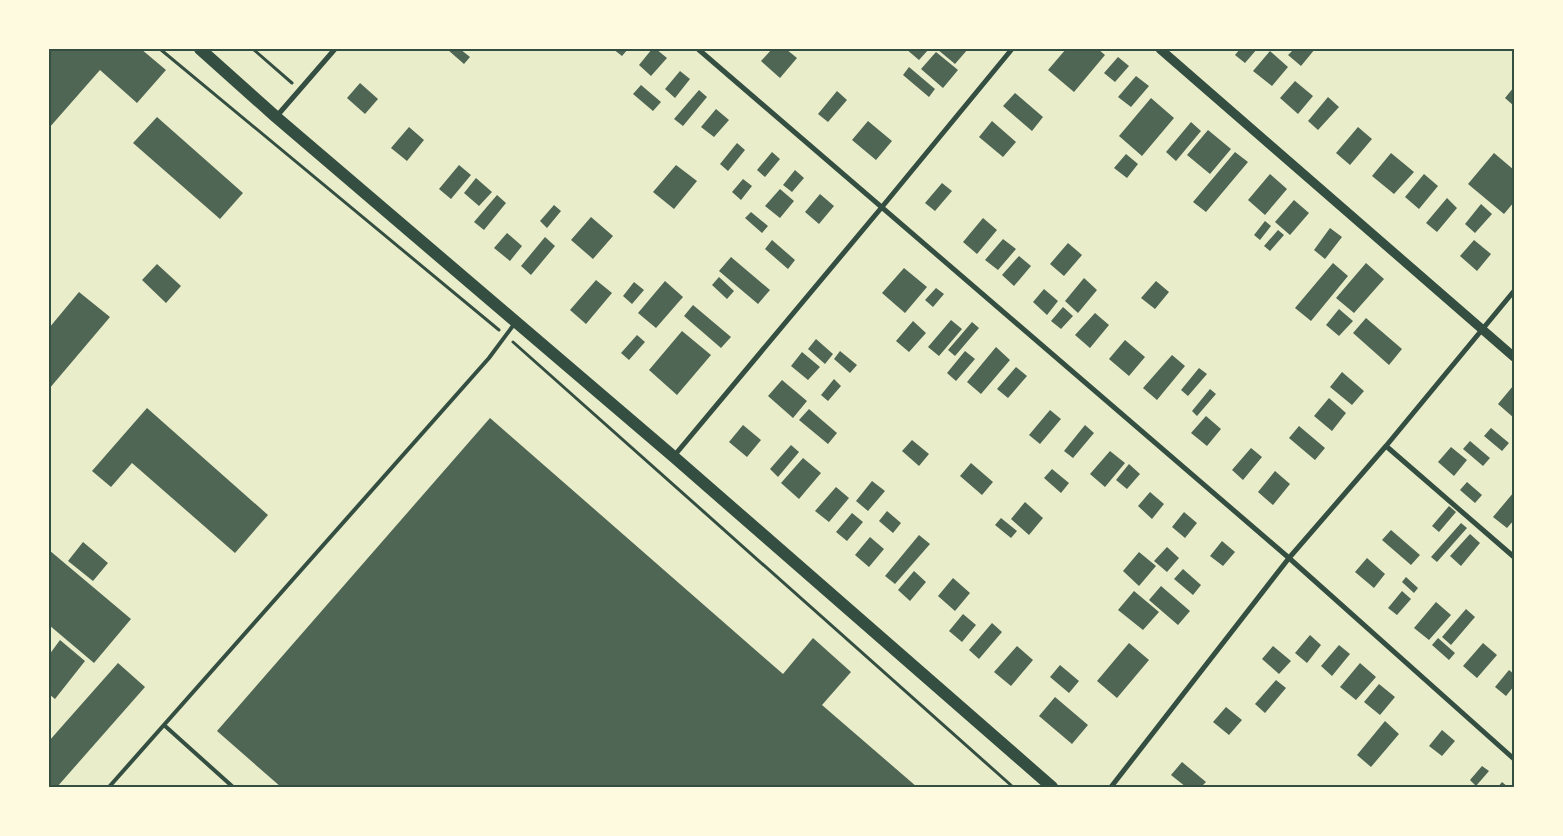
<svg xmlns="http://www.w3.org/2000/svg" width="1563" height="836" viewBox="0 0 1563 836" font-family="Overpass,sans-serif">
  <rect width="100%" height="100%" fill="#e9edc9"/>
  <path fill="#4f6655" d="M50,49H141L166,70L137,103L100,70L49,128V51Z
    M449,49H460L470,57L464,64L448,50Z
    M613,49H628L622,56Z
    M652,49H656L667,58L651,76L639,65Z
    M772,49H786L797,58L780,78L761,61Z
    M906,49H929L919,60Z
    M937,49H968L955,64Z
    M1066,49H1098L1105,55L1074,92L1048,70Z
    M1240,49H1257L1245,63L1235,55Z
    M1294,49H1315L1301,66L1288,55Z
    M1270,51L1288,67L1272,86L1253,71Z
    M936,52L958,70L943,88L921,69Z
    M1118,57L1129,66L1115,82L1104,73Z
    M909,67L935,89L929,97L903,75Z
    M680,71L690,79L675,98L665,89Z
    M1136,76L1149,86L1131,107L1118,97Z
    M1295,81L1313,96L1298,114L1280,98Z
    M360,83L378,99L365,114L347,98Z
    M641,85L661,102L653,111L633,94Z
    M1514,87V106L1505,98Z
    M699,90L707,97L683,126L674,119Z
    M837,91L847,100L828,122L818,114Z
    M1015,93L1043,117L1032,131L1003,106Z
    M1328,97L1339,107L1318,130L1308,121Z
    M1151,98L1174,118L1142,156L1119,136Z
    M716,109L729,120L714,137L701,127Z
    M157,117L243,193L220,219L133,143Z
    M868,121L892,141L876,160L852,140Z
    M992,121L1016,142L1003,157L979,137Z
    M1191,122L1201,131L1176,161L1166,152Z
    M409,127L424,140L407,161L391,148Z
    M1358,127L1372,139L1350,165L1336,153Z
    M1208,130L1231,149L1210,174L1187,155Z
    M737,143L745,150L728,171L720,164Z
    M772,152L780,159L765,177L757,170Z
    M1235,152L1248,162L1206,212L1193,202Z
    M1391,153L1414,172L1394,194L1372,176Z
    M1494,153L1514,170V202L1504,214L1468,184Z
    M1126,154L1138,164L1127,178L1114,168Z
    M459,165L471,175L451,199L439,189Z
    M676,165L697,181L674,209L653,192Z
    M795,170L804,178L792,192L783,185Z
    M1270,174L1287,189L1265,215L1248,200Z
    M1424,174L1438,186L1419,209L1405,197Z
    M476,178L492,192L479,206L464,193Z
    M743,179L752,186L741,200L732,192Z
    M942,183L952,191L935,211L925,203Z
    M780,189L794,201L780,218L765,206Z
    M820,194L834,206L819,224L805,212Z
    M497,195L506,203L484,230L474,222Z
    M1447,198L1457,208L1437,232L1426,223Z
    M1294,200L1309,213L1290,235L1275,222Z
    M1481,204L1492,214L1475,233L1465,224Z
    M554,205L561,211L547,228L540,221Z
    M751,212L768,226L762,233L745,218Z
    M591,217L613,236L593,259L571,240Z
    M983,218L997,230L977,254L963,242Z
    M1265,221L1271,226L1260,240L1254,235Z
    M1330,228L1342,237L1325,259L1314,250Z
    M1278,230L1284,235L1270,251L1264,246Z
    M507,233L522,246L510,261L494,248Z
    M545,237L555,246L531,275L521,266Z
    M1003,239L1016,249L998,270L985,260Z
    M772,240L795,260L788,269L765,249Z
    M1474,240L1491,254L1477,271L1460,256Z
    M1068,243L1082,255L1064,276L1050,264Z
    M1019,256L1031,266L1014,286L1002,275Z
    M731,257L770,290L758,304L719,271Z
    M1333,263L1348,276L1311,321L1295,308Z
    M1366,263L1384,279L1354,313L1336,298Z
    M157,264L181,286L166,303L142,280Z
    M904,268L927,287L905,313L882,293Z
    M719,277L734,291L727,299L712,285Z
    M1084,278L1097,290L1078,313L1065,301Z
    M596,280L612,293L586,324L570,310Z
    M665,281L683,297L656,328L638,313Z
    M1156,281L1169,292L1155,309L1141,298Z
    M634,282L644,290L632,304L623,296Z
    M936,288L944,294L933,307L925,300Z
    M1044,289L1058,301L1047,315L1033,302Z
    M79,292L110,317L49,389V328Z
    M693,305L731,337L721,348L684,316Z
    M1063,307L1073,316L1061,329L1051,321Z
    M1339,309L1353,321L1339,336L1326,325Z
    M1095,313L1109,325L1090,348L1075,335Z
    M1366,318L1402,349L1389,365L1353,333Z
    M951,320L962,329L939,356L928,347Z
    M913,321L926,333L909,352L896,341Z
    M972,322L979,328L955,356L948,350Z
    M682,331L711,355L677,395L649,370Z
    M637,335L645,342L629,360L621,353Z
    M816,339L833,354L825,364L808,349Z
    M1125,340L1145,357L1129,376L1109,359Z
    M996,347L1010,360L981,394L967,382Z
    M840,351L857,365L850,373L834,359Z
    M965,351L975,359L956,381L947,373Z
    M802,352L820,367L808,380L791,366Z
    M1172,355L1185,366L1157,400L1143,388Z
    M1016,367L1027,376L1008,398L997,389Z
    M1199,368L1207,374L1188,396L1181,390Z
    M1342,372L1364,391L1352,405L1330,387Z
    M834,379L841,386L828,401L821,395Z
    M782,380L807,401L793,418L768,396Z
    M1513,386L1514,387V418L1498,404Z
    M1210,389L1216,394L1197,416L1192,411Z
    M1329,398L1346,413L1332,431L1314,416Z
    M147,408L268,515L235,553L132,463L111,487L92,471Z
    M809,409L837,433L828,444L799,420Z
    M1050,410L1061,419L1040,444L1029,435Z
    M1206,416L1221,429L1207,446L1191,433Z
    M490,418L783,674L813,638L851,672L822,705L917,787H281L217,731Z
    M743,425L761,440L747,457L729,442Z
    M1085,425L1094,433L1073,458L1064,451Z
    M1299,426L1325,448L1315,460L1289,438Z
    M1491,428L1509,443L1502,451L1484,436Z
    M912,440L929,454L919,466L902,451Z
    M1470,441L1490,458L1483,466L1463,449Z
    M791,445L799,452L778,477L770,469Z
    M1451,447L1467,460L1454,476L1438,462Z
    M1251,448L1262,457L1243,480L1232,470Z
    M1110,451L1125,463L1105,487L1090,474Z
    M803,458L821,473L799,499L781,483Z
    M971,463L993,482L982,495L960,476Z
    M1129,464L1140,474L1127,489L1116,480Z
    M1052,469L1069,483L1061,493L1044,478Z
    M1275,471L1290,484L1273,505L1258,492Z
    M872,481L885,491L868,511L856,501Z
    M1467,482L1482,495L1475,503L1460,490Z
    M836,487L849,498L829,522L815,511Z
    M1150,492L1164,504L1152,519L1138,506Z
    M1514,492V520L1507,528L1493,517Z
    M1025,502L1043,518L1029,535L1011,519Z
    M1449,506L1456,512L1439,532L1432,526Z
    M887,511L901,523L893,533L879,521Z
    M1184,512L1197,523L1185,538L1172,527Z
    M852,513L863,522L847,541L836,532Z
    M1001,518L1017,531L1011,538L995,525Z
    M1461,523L1467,528L1437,562L1431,557Z
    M1391,530L1420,555L1411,565L1382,540Z
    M1470,534L1480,543L1461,566L1450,556Z
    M919,535L930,544L895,584L885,576Z
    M870,537L884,549L869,567L855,555Z
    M1222,541L1235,552L1223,566L1210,556Z
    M83,542L108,563L93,581L68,561Z
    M1167,547L1179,558L1167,572L1154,561Z
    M49,550L131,619L94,663L49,625Z
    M1139,552L1156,566L1139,586L1123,571Z
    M1367,558L1385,574L1374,588L1355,572Z
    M1183,569L1201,585L1193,595L1174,579Z
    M914,571L926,582L910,601L898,590Z
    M1406,577L1418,588L1414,593L1402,582Z
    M953,578L970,593L955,611L938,596Z
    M1161,586L1190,611L1178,625L1149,600Z
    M1134,591L1159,612L1143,630L1118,610Z
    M1402,591L1411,599L1397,615L1388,608Z
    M1436,602L1451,615L1429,640L1414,628Z
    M1466,609L1475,617L1451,645L1442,637Z
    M963,614L976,625L962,642L949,631Z
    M992,623L1002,632L979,659L969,650Z
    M1310,635L1321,645L1307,663L1295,653Z
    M1438,638L1455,653L1449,660L1432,645Z
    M60,640L85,661L55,699L49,694V655Z
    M1129,643L1149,660L1117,698L1097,681Z
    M1483,643L1497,655L1477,678L1463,666Z
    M1339,645L1350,654L1332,676L1321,666Z
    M1017,646L1033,660L1011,686L994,672Z
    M1273,646L1291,661L1279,674L1262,659Z
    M118,663L145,687L57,787H49V741Z
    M1360,663L1376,677L1356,700L1340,687Z
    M1060,665L1079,681L1069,693L1050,677Z
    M1509,670L1514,674V686L1506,696L1495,687Z
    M1276,680L1286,688L1265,713L1255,704Z
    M1379,684L1395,697L1380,715L1364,702Z
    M1055,697L1088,725L1072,744L1039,716Z
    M1226,707L1242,720L1229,735L1213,722Z
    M1385,721L1399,734L1371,767L1357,755Z
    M1442,730L1455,741L1442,756L1429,746Z
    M1182,762L1206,782L1201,787H1186L1171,775Z
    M1482,766L1489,771L1476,786L1470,780Z
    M1502,782L1508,787H1498Z"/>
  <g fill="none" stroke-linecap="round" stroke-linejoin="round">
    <path stroke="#344e41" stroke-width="3" d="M160,49L499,330
      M253,49L292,83
      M513,342L1013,787"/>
    <path stroke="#344e41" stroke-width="4" d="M164,725L233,787
      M109,787L489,358L515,323"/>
    <path stroke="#344e41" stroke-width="5" d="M698,49L1289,558L1514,759
      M276,117L335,49
      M1386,446L1514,557
      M674,456L882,207L1012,49
      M1111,787L1289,558L1386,446L1514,291"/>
    <path stroke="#344e41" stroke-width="9" d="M1160,49L1514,357"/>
    <path stroke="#344e41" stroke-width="12" d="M200,49L276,117L674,457L1052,787"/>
  </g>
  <rect width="1563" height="836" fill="none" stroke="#fefae0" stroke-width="100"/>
  <rect x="50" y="50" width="1463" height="736" fill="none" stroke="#344e41" stroke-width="2"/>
</svg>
